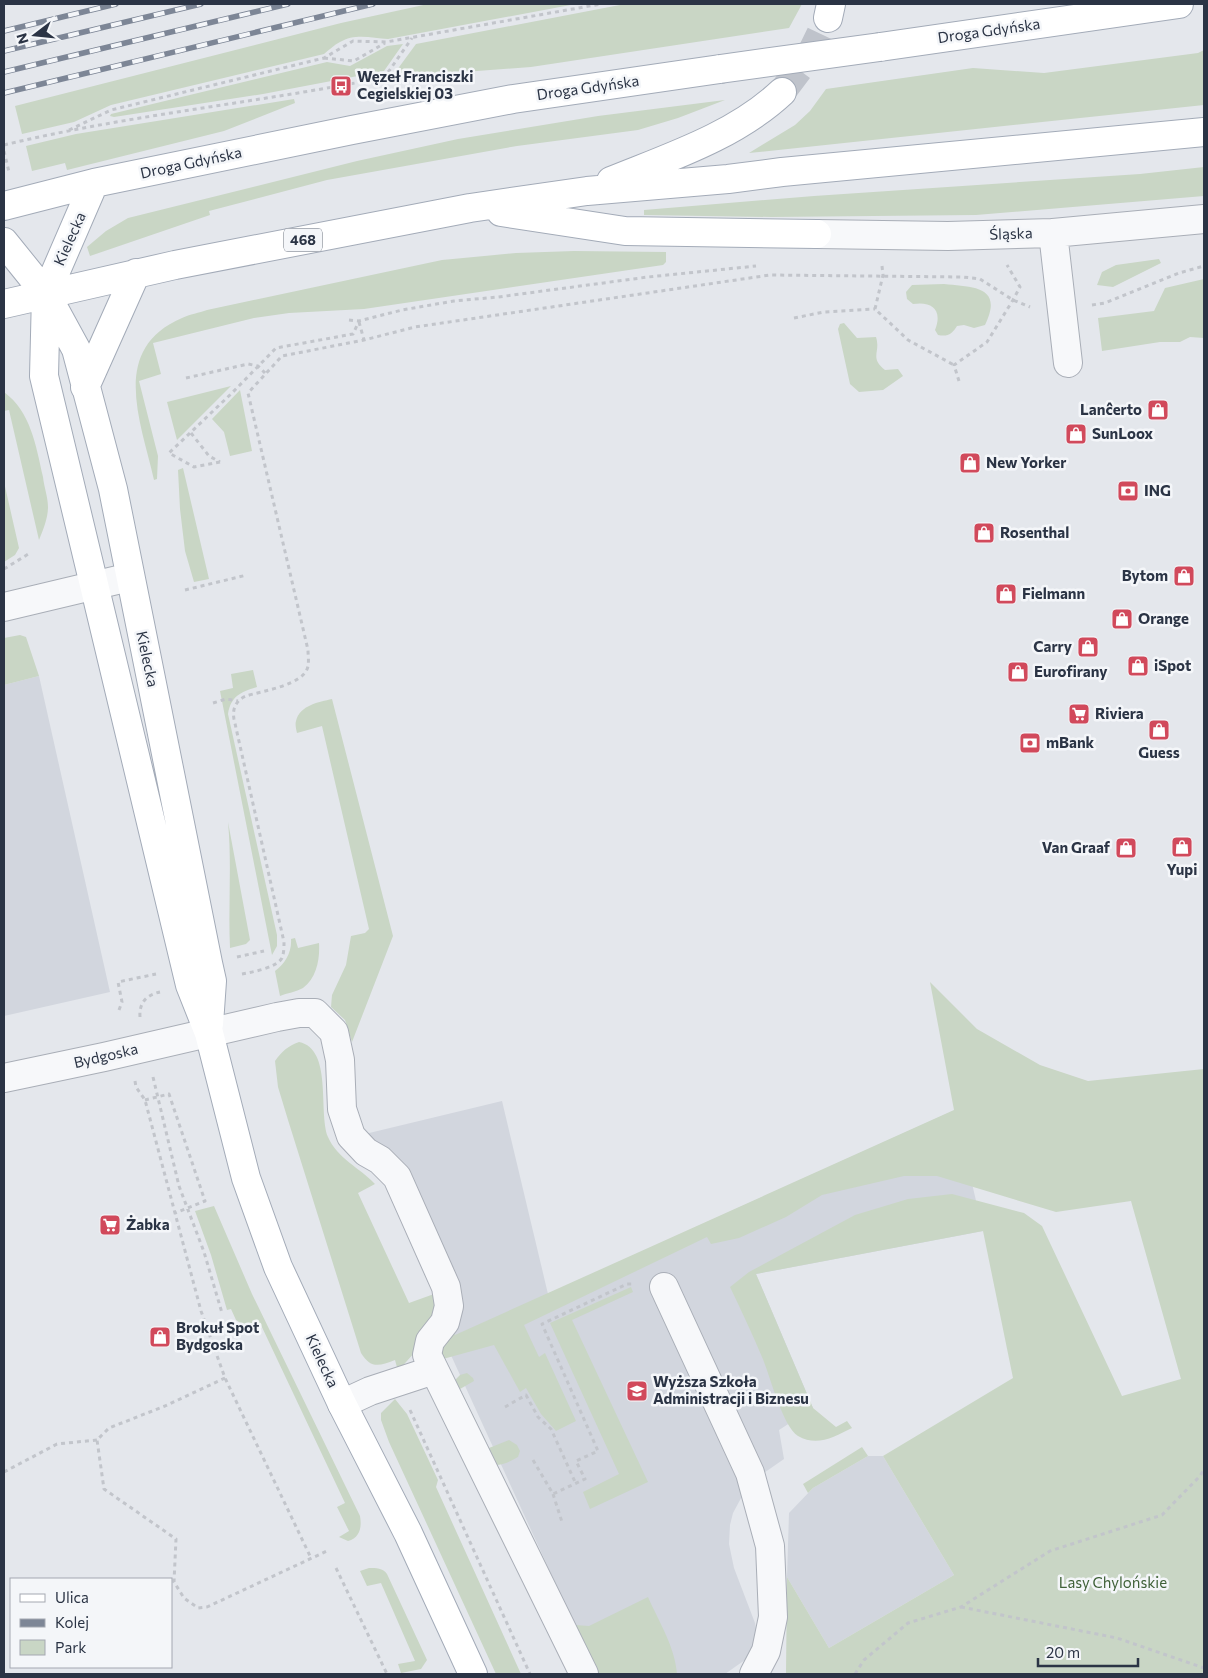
<svg xmlns="http://www.w3.org/2000/svg" width="1208" height="1678" viewBox="0 0 1208 1678" font-family="Commissioner,sans-serif">
  <rect width="100%" height="100%" fill="#e4e7ec"/>
  <path fill="#d2d6de" d="M39,676L110,992L4,1016V685Z
    M502,1101L548,1294L955,1110L983,1231L756,1274L813,1408L779,1430L784,1459L752,1481L747,1487L733,1513L730,1525L729,1544L734,1568L755,1623L757,1636L752,1655L725,1674H597L444,1340L454,1335L365,1134Z
    M868,1456H883L954,1575L829,1648L787,1577L789,1513L813,1488Z"/>
  <path fill="#c9d6c5" d="M428,4H576L388,39C372,38 355,33 340,42C334,45 329,50 324,54L111,105L74,122L22,134L15,106L341,23Z
    M625,4H802L789,28L531,67L398,77L394,74L416,44Z
    M403,44L384,71L263,94L114,117L110,116L111,114L327,62L350,66L387,46Z
    M1204,50V105L749,153L795,125L810,111L826,89L973,68L1044,73L1198,53Z
    M294,99L295,103L224,131L67,170L65,163L32,171L26,146L76,134Z
    M725,100L678,118L638,130L517,146L327,180L209,211L210,215L90,256L87,247L106,231L128,218L357,161L458,139L598,116Z
    M1204,167V196L976,215L771,217L644,215V210L814,196L1140,174Z
    M574,251L666,252V262L663,265L364,309L289,313L254,318L153,343L161,374L139,381L158,456L157,479L154,480C141,422 109,349 182,318C190,314 199,313 207,310L442,260L516,253Z
    M1159,259L1161,263L1113,287L1097,285L1102,272L1116,265Z
    M1204,279V338L1190,337L1180,342H1160L1102,351L1098,318L1154,311L1165,288Z
    M944,284C973,287 1004,286 985,325L974,328L964,325L957,326C952,334 948,337 938,335L935,330C943,310 932,301 913,304L907,299L906,292L912,285Z
    M844,323L857,338L876,337C881,353 869,357 885,370L898,369L903,376L883,390L859,392L850,384L838,329L840,324Z
    M231,386L177,440L167,402Z
    M240,390L252,451L230,456L224,432L212,419Z
    M4,392C31,412 36,446 43,477C44,487 48,497 48,507C48,518 43,530 39,540L9,410L4,411Z
    M183,468L209,579L194,582L185,551L180,509L178,470Z
    M4,482L19,548L15,555L4,562Z
    M20,635L26,637L39,676L4,685V638Z
    M253,670L257,687C241,692 231,696 228,714L277,935V946L272,955L220,691L233,688L231,674Z
    M332,699L393,936L352,1042L345,1020L331,1007L332,995L346,965L351,936L365,933L369,929L322,726L297,733C296,729 295,724 296,721C300,705 319,702 332,699Z
    M228,822L250,940L246,944L230,948C228,906 232,864 228,822Z
    M295,938L298,948L319,943C320,958 317,978 303,988C296,992 287,993 280,996L275,971C285,964 292,952 291,939Z
    M930,982L977,1029L1040,1065L1088,1081L1204,1069V1674H784L786,1673L787,1577L829,1648L954,1575L883,1456L1013,1378L983,1231L756,1274L813,1408L836,1427L847,1421L852,1428C834,1437 817,1447 798,1436C782,1426 770,1375 762,1357C752,1333 741,1310 730,1287L749,1272L855,1215L908,1199L952,1194L1024,1213L1042,1226L1122,1396L1181,1379L1131,1201L1056,1212L937,1176H904L822,1195L786,1217L739,1238L711,1244L707,1237L524,1325L539,1357L545,1353L576,1421L556,1431L541,1414L526,1388L520,1392L494,1345L432,1362L451,1329L455,1335L954,1110Z
    M299,1042C333,1049 318,1112 328,1137C337,1158 360,1168 375,1184L358,1193L409,1303L434,1294L437,1309L415,1352L398,1371L395,1360C379,1366 371,1369 361,1353L288,1120L278,1087L275,1061C282,1051 288,1046 299,1042Z
    M214,1206L252,1294L360,1516C362,1527 360,1538 348,1541L339,1537L349,1531L337,1507L345,1503L260,1323L245,1326L236,1320L231,1309L227,1310L211,1255L195,1211Z
    M631,1287L633,1292L572,1320L648,1482L590,1509L583,1492L619,1474L550,1323Z
    M467,1373L473,1378L474,1381L460,1389L489,1448L509,1440L517,1445L520,1451L518,1457C509,1462 501,1467 491,1464L454,1381L460,1375Z
    M395,1399L407,1414L438,1480L436,1487L521,1674H496L389,1442L381,1420V1413Z
    M862,1447L868,1456L813,1488L808,1493L803,1484Z
    M369,1568C376,1568 383,1568 387,1574L427,1660L421,1669L401,1673L398,1664L415,1661L381,1583L367,1586L360,1571Z
    M648,1597C659,1622 675,1647 677,1674H597L575,1625L589,1626Z"/>
  <g fill="none" stroke-linecap="round" stroke-linejoin="round">
    <path stroke="#bfc3cb" stroke-width="28" stroke-dasharray="28 14" stroke-linecap="butt" d="M782,92L811,53L828,18"/>
    <g stroke="#a9aeb7" stroke-width="30">
      <path id="minor" d="M1053,233L1068,363
        M817,234L948,236L1053,233L1204,219
        M4,607L130,577
        M4,1078L104,1057L277,1017L299,1013H315L334,1032L340,1060L342,1109L351,1136L366,1152L380,1160L397,1177L446,1287L449,1306L445,1322L430,1341L427,1355L584,1674
        M664,1287L750,1473L770,1546L773,1617L766,1651L754,1674
        M342,1404L370,1391L434,1370"/>
    </g>
    <g stroke="#a3abb8" stroke-width="30">
      <path id="major" d="M828,18L831,4
        M880,47L1179,4
        M611,181C670,157 735,136 782,92
        M94,183L46,294L44,376L190,985L209,1033L246,1178L278,1267L342,1404L408,1533L473,1674
        M4,206L94,183L352,130L513,99L720,69
        M501,212L625,231L817,234
        M4,242L46,294L76,349L113,489L208,963L212,981L209,1024
        M4,304L175,265L470,208L587,191L728,179L782,172L1204,132
        M85,387L136,273"/>
    </g>
    <path stroke="#c2c5cb" stroke-width="3" stroke-dasharray="4 4" stroke-linecap="butt" d="M324,58L354,61L385,43
      M69,130L111,110L324,58L353,41L386,42L601,4
      M4,145C128,115 256,103 381,78L389,71L412,38
      M4,151L9,172
      M882,266L883,275L875,309L908,340L954,365
      M1092,305L1105,303L1179,273L1204,266
      M794,318L824,312L875,309
      M349,320L359,321L402,310L454,301L498,297L648,277L756,266
      M359,322L364,340
      M186,378L248,364L258,366L265,373
      M959,381L954,365L987,342L1013,300L1020,287L1007,265
      M191,433L209,456L220,462
      M220,462L194,467L169,453L232,393L276,348L353,334L359,321
      M4,569L30,553
      M185,590L247,575
      M213,703L226,699L238,701
      M237,957L264,951
      M242,974C252,972 276,968 282,958C284,953 284,947 284,942L234,719C232,709 236,700 246,696C262,691 305,685 308,666C309,661 308,655 308,650L248,393L282,356L364,340L415,327L770,275L963,277L980,279L1013,300L1030,307
      M119,1010L122,1002L118,982L156,974
      M140,1017C139,1003 146,995 160,992
      M153,1077L179,1186L204,1252L222,1313
      M135,1081L136,1087L145,1100L201,1311L225,1378L311,1558
      M145,1100L169,1094L205,1201L175,1213
      M225,1378L165,1406L109,1428L97,1440L104,1489L176,1539L174,1582L184,1598L198,1608L207,1607L327,1551
      M505,1407L526,1395L538,1417L551,1429L576,1484
      M410,1410L530,1674
      M533,1460L553,1494L585,1479L576,1461L598,1451L542,1324L627,1284H633
      M4,1472L57,1444L97,1440
      M553,1494L562,1522
      M336,1568L387,1674
      M961,1607L1117,1638L1204,1668
      M855,1674L864,1660L908,1623L961,1607L1050,1551L1162,1515L1200,1476L1204,1469"/>
    <use href="#minor" stroke="#f7f8fa" stroke-width="28"/>
    <use href="#major" stroke="#fff" stroke-width="28"/>
    <g stroke="#7d8696" stroke-width="5.5">
      <path id="rail" d="M4,31L116,4
        M4,51L201,4
        M4,72L288,4
        M4,93L373,4"/>
    </g>
    <use href="#rail" stroke="#f4f6f9" stroke-width="4" stroke-dasharray="11" stroke-linecap="butt"/>
    <g stroke="#a3abb8" stroke-width="30" stroke-linecap="butt">
      <path id="major-bridge" d="M720,69L880,47"/>
    </g>
    <use href="#major-bridge" stroke="#fff" stroke-width="28"/>
  </g>
  <defs>
    <g id="bus-square" transform="scale(1.125)"><rect x="-9" y="-9" width="18" height="18" rx="4" fill="#d1495b" stroke="#f4f6f9"/><path d="M-5-6H5V4H4V6H2V4H-2V6H-4V4H-5ZM-3.5-4V0h7V-4ZM-3.5 1.2v1.5H-2V1.2ZM2 1.2v1.5H3.5V1.2Z" fill="#fff"/></g>
    <g id="shop-square" transform="scale(1.125)"><rect x="-9" y="-9" width="18" height="18" rx="4" fill="#d1495b" stroke="#f4f6f9"/><path d="M-5-2.5h2.3a2.7 3.5 0 0 1 5.4 0H5L5.5 6h-11ZM-1.5-2.5h3a1.5 2.3 0 0 0-3 0Z" fill="#fff"/></g>
    <g id="bank-square" transform="scale(1.125)"><rect x="-9" y="-9" width="18" height="18" rx="4" fill="#d1495b" stroke="#f4f6f9"/><path d="M-6-4H6V4H-6ZM0-2.3a2.3 2.3 0 1 0 0 4.6a2.3 2.3 0 1 0 0-4.6Z" fill="#fff"/></g>
    <g id="supermarket-square" transform="scale(1.125)"><rect x="-9" y="-9" width="18" height="18" rx="4" fill="#d1495b" stroke="#f4f6f9"/><path d="M-6-5.5h2.5l.6 2H6L4.5 2H-2.5L-4.4-4H-6ZM-1.5 3.2a1.3 1.3 0 1 0 .1 0ZM3 3.2a1.3 1.3 0 1 0 .1 0Z" fill="#fff"/></g>
    <g id="university-square" transform="scale(1.125)"><rect x="-9" y="-9" width="18" height="18" rx="4" fill="#d1495b" stroke="#f4f6f9"/><path d="M0-5L7-2L0 1L-7-2ZM-4 1L0 2.5L4 1V4Q0 6-4 4Z" fill="#fff"/></g>
  </defs>
  <g fill-rule="evenodd">
    <use href="#bus-square" x="341" y="86"/>
    <use href="#shop-square" x="1158" y="410"/>
    <use href="#shop-square" x="1076" y="434"/>
    <use href="#shop-square" x="970" y="463"/>
    <use href="#bank-square" x="1128" y="491"/>
    <use href="#shop-square" x="984" y="533"/>
    <use href="#shop-square" x="1184" y="576"/>
    <use href="#shop-square" x="1006" y="594"/>
    <use href="#shop-square" x="1122" y="619"/>
    <use href="#shop-square" x="1088" y="647"/>
    <use href="#shop-square" x="1138" y="666"/>
    <use href="#shop-square" x="1018" y="672"/>
    <use href="#supermarket-square" x="1079" y="714"/>
    <use href="#shop-square" x="1159" y="730"/>
    <use href="#bank-square" x="1030" y="743"/>
    <use href="#shop-square" x="1182" y="847"/>
    <use href="#shop-square" x="1126" y="848"/>
    <use href="#supermarket-square" x="110" y="1225"/>
    <use href="#shop-square" x="160" y="1337"/>
    <use href="#university-square" x="637" y="1391"/>
  </g>
  <g text-anchor="middle" stroke-width="5" stroke-linejoin="round" paint-order="stroke">
    <rect fill="#f4f6f9" stroke="#676e7b" stroke-width="1" x="284" y="228.5" width="38" height="23" rx="4"/>
    <g font-size="14" font-weight="bold" fill="#2b3445">
      <text x="303" y="245">468</text>
    </g>
    <g font-size="15" fill="#2b3445" stroke="#f4f6f9">
      <text transform="translate(989 31) rotate(-8)" y="5">Droga Gdyńska</text>
      <text transform="translate(588 88) rotate(-8)" y="5">Droga Gdyńska</text>
      <text transform="translate(191 163) rotate(-12)" y="5">Droga Gdyńska</text>
      <text transform="translate(1011 234) rotate(-2)" y="5">Śląska</text>
      <text transform="translate(70 239) rotate(-66)" y="5">Kielecka</text>
      <text transform="translate(147 659) rotate(78)" y="5">Kielecka</text>
      <text transform="translate(106 1056) rotate(-13)" y="5">Bydgoska</text>
      <text transform="translate(322 1361) rotate(65)" y="5">Kielecka</text>
    </g>
    <g font-size="15" font-weight="bold" fill="#2b3445" stroke="#f4f6f9" text-anchor="start">
      <text x="357" y="82">Węzeł Franciszki<tspan x="357" dy="17">Cegielskiej 03</tspan></text>
      <text x="1142" y="415" text-anchor="end">Lanĉerto</text>
      <text x="1092" y="439">SunLoox</text>
      <text x="986" y="468">New Yorker</text>
      <text x="1144" y="496">ING</text>
      <text x="1000" y="538">Rosenthal</text>
      <text x="1168" y="581" text-anchor="end">Bytom</text>
      <text x="1022" y="599">Fielmann</text>
      <text x="1138" y="624">Orange</text>
      <text x="1072" y="652" text-anchor="end">Carry</text>
      <text x="1154" y="671">iSpot</text>
      <text x="1034" y="677">Eurofirany</text>
      <text x="1095" y="719">Riviera</text>
      <text x="1046" y="748">mBank</text>
      <text x="1159" y="758" text-anchor="middle">Guess</text>
      <text x="1110" y="853" text-anchor="end">Van Graaf</text>
      <text x="1182" y="875" text-anchor="middle">Yupi</text>
      <text x="126" y="1230">Żabka</text>
      <text x="176" y="1333">Brokuł Spot<tspan x="176" dy="17">Bydgoska</tspan></text>
      <text x="653" y="1387">Wyższa Szkoła<tspan x="653" dy="17">Administracji i Biznesu</tspan></text>
    </g>
    <g font-size="15" fill="#3f6138" stroke="#f4f6f9">
      <text x="1113" y="1588">Lasy Chylońskie</text>
    </g>
  </g>
  <rect width="1208" height="1678" fill="none" stroke="#2b3445" stroke-width="10"/>
  <rect x="10" y="1578" width="162" height="90" fill="#f4f6f9" stroke="#a4a8b1"/>
  <rect x="20" y="1594" width="25" height="8" fill="#ffffff" stroke="#a4a8b1"/>
  <text x="55" y="1603" font-size="15" fill="#2b3445">Ulica</text>
  <rect x="20" y="1619" width="25" height="8" fill="#7d8696" stroke="#a4a8b1"/>
  <text x="55" y="1628" font-size="15" fill="#2b3445">Kolej</text>
  <rect x="20" y="1640" width="25" height="15" fill="#c9d6c5" stroke="#a4a8b1"/>
  <text x="55" y="1653" font-size="15" fill="#2b3445">Park</text>
  <g transform="translate(35 35) rotate(254)" stroke="#f4f6f9" stroke-width="4" paint-order="stroke">
  <path d="M0-4L9 19L0 12L-9 19Z" fill="#2b3445"/>
  <text y="-8" font-size="14" font-weight="bold" text-anchor="middle" fill="#2b3445">N</text>
  </g>
  <path d="M1038 1658v8h100v-8" fill="none" stroke="#2b3445" stroke-width="2.5"/>
  <text x="1046" y="1658" font-size="15" fill="#2b3445" stroke="#f4f6f9" stroke-width="4" paint-order="stroke">20 m</text>
</svg>
